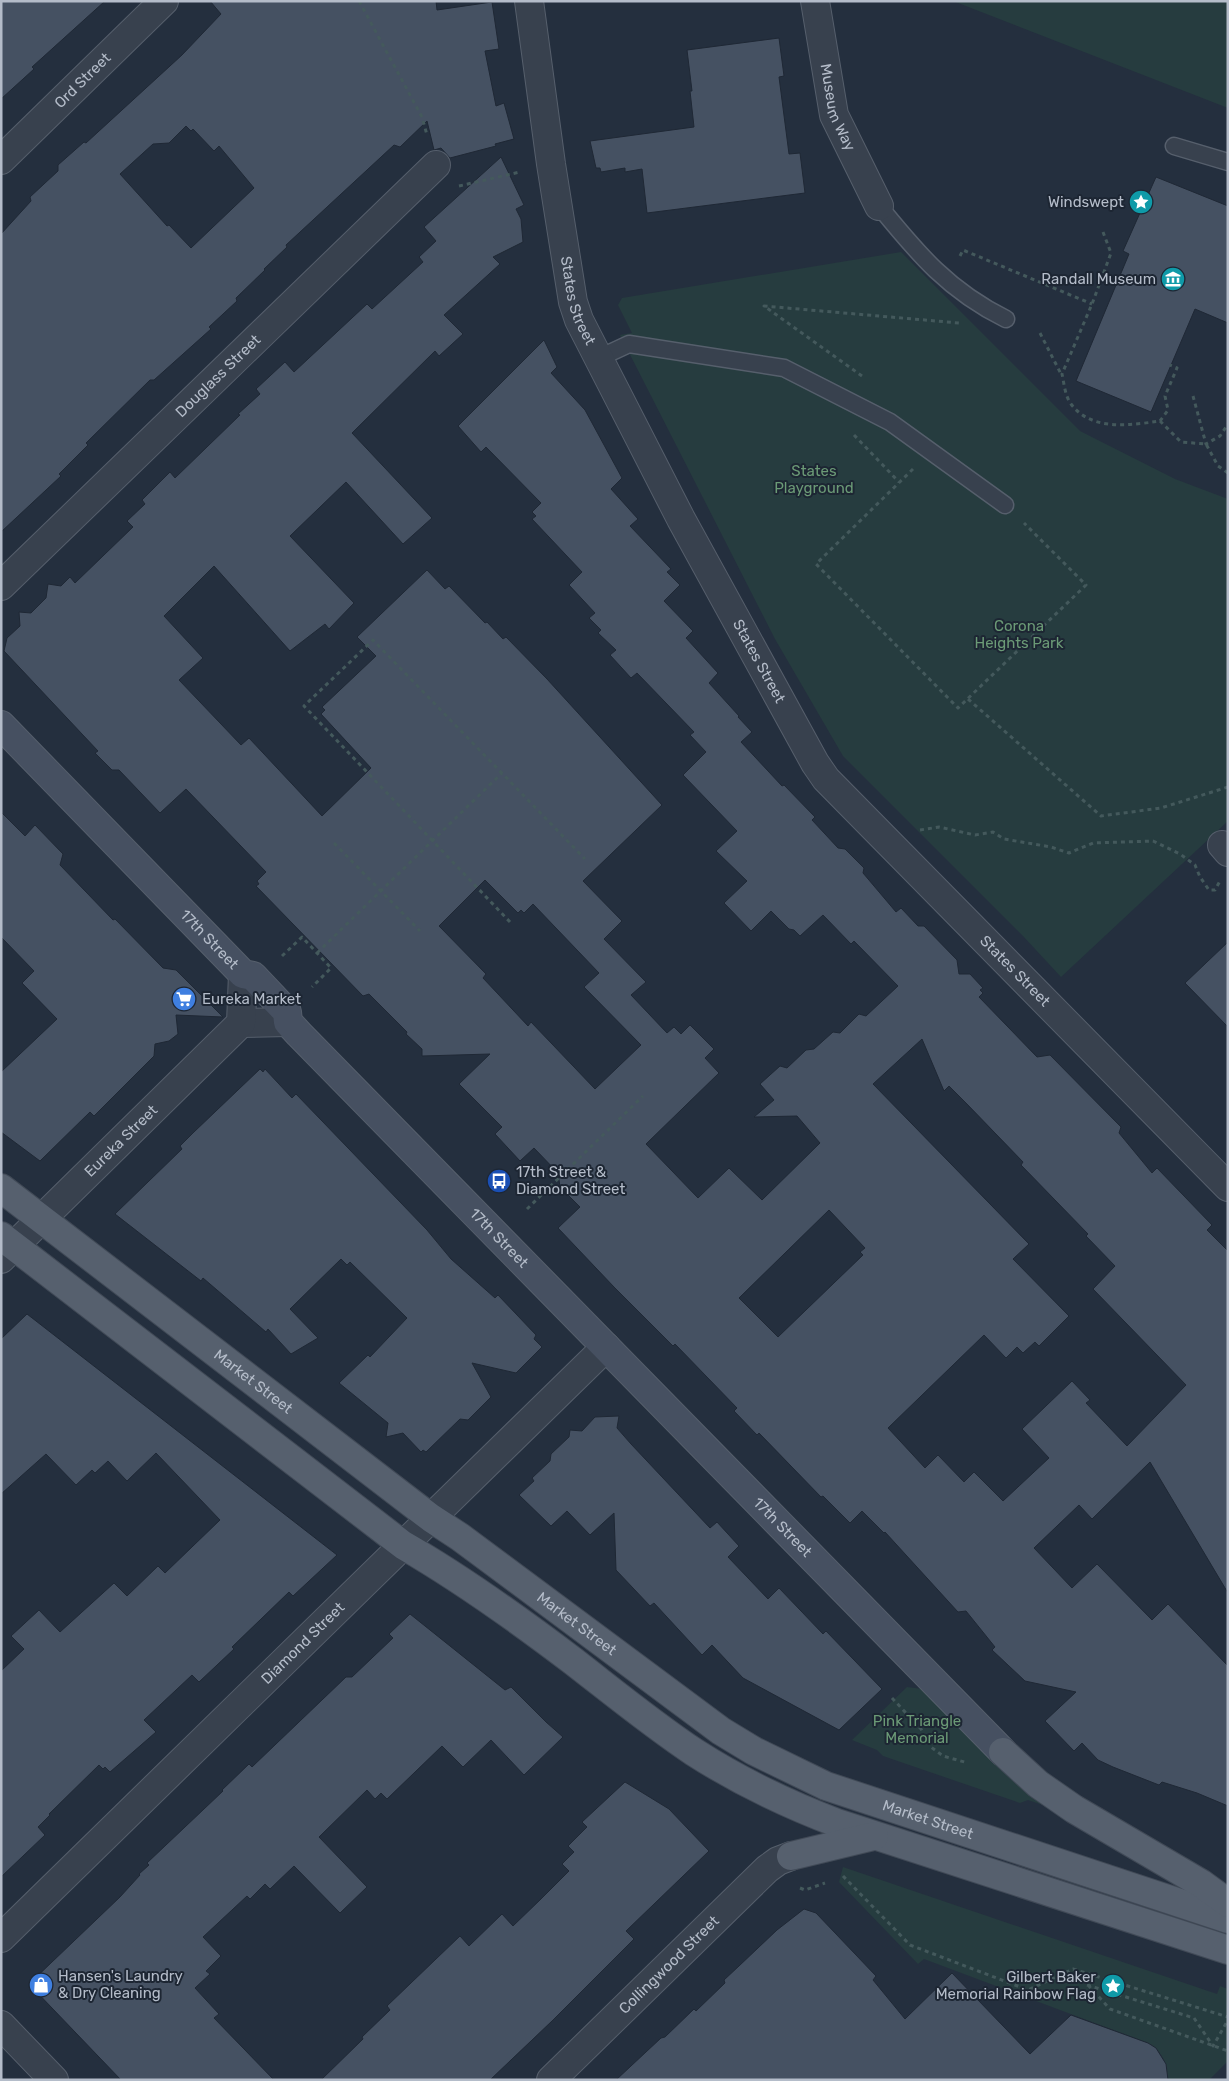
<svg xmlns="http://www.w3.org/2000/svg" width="1229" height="2081" viewBox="0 0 1229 2081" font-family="Rubik,sans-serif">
  <rect width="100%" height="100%" fill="#242f3e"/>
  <path fill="#263c3f" d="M953,1H1228V108Z
    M901,252L1080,431L1175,479L1228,499V821L1061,977L1023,936L843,756L775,639L620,335L632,333L618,305L622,298Z
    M907,1687L923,1689L1052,1808L1028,1800L1020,1803L883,1756L877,1750L852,1740Z
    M843,1867L1217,1994L1220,1986L1228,1989V2061L1209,2080H1165C1169,2063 1162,2052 1148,2043L924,1959L918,1964L839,1882Z"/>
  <path fill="#455162" stroke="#1f2835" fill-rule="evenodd" d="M1,1H105L32,67L34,69L1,99Z
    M210,1H436L437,10L492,2L499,49L485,51L496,106L504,103L514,139L495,144L496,146L450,158L441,148L434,150L427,121L400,147L394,145L286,245L287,247L264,269L265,270L236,298L237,301L209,327L211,329L154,380H150L86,443L88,445L59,474L61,476L1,532V234L31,201L30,197L58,171V165L84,142L86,143L182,55L221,14ZM186,126L191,131L193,129L214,151L219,146L254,188L191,248L169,225L167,226L120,174L153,144L169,143Z
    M779,38L784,76L779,77L789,154L800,153L805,193L647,213L642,169L625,172V168L601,172L600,168H596L590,141L694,127L690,91H692L687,50Z
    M501,157L524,205L516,209L521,219L523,242L493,257L500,264L444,315L463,334L439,356L435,351L352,433L432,518L403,544L346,482L290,536L354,603L329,629L325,624L290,651L214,566L164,616L203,658L179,680L241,745L249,738L322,816L371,768L321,714L325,710L322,707L376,656L357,637L427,570L445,589L449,586L485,623L487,622L503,639L506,637L547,679L662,805L583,881L622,921L604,939L646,982L631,995L667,1033L674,1027L681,1034L690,1025L714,1049L705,1058L719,1073L646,1144L698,1198L729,1168L762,1200L820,1143L797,1116L754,1117L774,1100L760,1084L780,1066L787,1068L806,1050L814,1049L833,1032L840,1033L859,1014L866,1016L898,986L854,941L851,944L823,915L800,936L794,930L789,929L771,911L751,931L724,903L747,881L716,851L737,831L683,775L706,752L690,735L694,732L637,673L631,678L610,655L616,650L598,633L601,630L589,618L595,613L569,585L582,572L532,519L536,516L532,512L541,503L486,447L481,452L458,426L544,340L557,367L551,373L585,410L622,478L611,489L638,519L630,526L671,569L667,572L680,585L664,601L693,631L686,638L718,673L709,683L739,716L738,717L752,732L741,742L782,786L784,785L815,817L812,820L838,848L845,849L864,868L863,873L896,912L901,908L918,926H924L957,960L959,974H970L983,988L980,990L983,993L979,997L1037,1057L1050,1055L1121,1127L1119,1133L1152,1173L1157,1168L1184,1196L1212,1225L1207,1230L1228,1251V1593L1150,1462L1092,1519L1079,1505L1034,1548L1072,1588L1097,1564L1152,1620L1168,1604L1228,1666V1806L1197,1793L1162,1782L1159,1785L1113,1767L1098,1760L1082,1743L1074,1751L1045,1721L1076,1692L1025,1681L992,1650L995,1647L966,1611L958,1612L885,1532L884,1533L862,1511L850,1523L823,1496L821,1497L759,1433L757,1435L734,1411L737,1408L675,1344L673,1346L614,1287L558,1228L580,1207L560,1187L558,1173L534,1148L520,1161L495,1134L502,1127L459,1084L490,1054L422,1056V1049L406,1034L407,1032L369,994L363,996L256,886L259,884L257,881L266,872L186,789L160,813L119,770H112L95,753L98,751L4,651L7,638L20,626L19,612L31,613L46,598L48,584L61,586L70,577L75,583L133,527L127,521L145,504L142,500L170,472L175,478L240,415L238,414L260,394L256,389L285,362L294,372L367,304L372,309L423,262L419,257L436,241L424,227ZM485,880L518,913L521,910L524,913L533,904L599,973L584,987L641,1045L595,1089L531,1022L528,1026L483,978L486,974L439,926ZM922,1039L944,1091L949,1086L966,1103L1023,1162L1021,1165L1088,1234L1086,1236L1115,1266L1093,1289L1186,1385L1127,1446L1086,1403L1090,1400L1072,1381L1022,1429L1049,1458L1003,1501L974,1472L964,1482L938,1455L925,1468L888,1428L984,1335L1006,1358L1017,1347L1023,1353L1035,1342L1039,1346L1069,1316L1013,1259L1029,1244L873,1084ZM829,1210L865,1248L860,1252L863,1255L778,1337L739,1298Z
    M1156,177L1228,206V323L1195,309L1151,412L1076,381L1129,254L1123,251Z
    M1,812L25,836L35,825L63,854L60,865L113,920L115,919L163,968L176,970L223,1017L176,1015L178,1034L169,1041L155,1044L154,1056L94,1116L90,1112L40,1161L1,1132V1072L57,1019L22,983L34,971L1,937Z
    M1228,942V1027L1185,983Z
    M260,1069L263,1072L265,1069L292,1098L296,1094L427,1230L451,1259L495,1298L498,1295L536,1335L534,1339L542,1347L516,1373L472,1363L491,1397L468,1420L460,1419L426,1452L423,1450L421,1452L403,1433L386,1437L388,1423L339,1383L368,1355L370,1357L407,1318L350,1262L347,1265L341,1259L290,1309L318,1338L291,1354L268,1329L266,1332L203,1278L201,1281L115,1214L182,1149L180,1146L194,1132Z
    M27,1314L337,1555L293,1596L289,1592L232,1647L234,1649L199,1682L192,1675L144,1720L156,1732L110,1772L105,1767L103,1769L99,1765L49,1814L50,1815L38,1827L45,1835L1,1877V1671L24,1649L11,1636L39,1610L60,1632L114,1583L127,1596L158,1566L165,1573L220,1520L156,1453L127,1481L108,1461L95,1473L92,1470L76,1485L46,1454L1,1494V1339Z
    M619,1416L617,1428L631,1444L710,1528L717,1522L739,1546L728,1557L768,1599L779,1588L823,1634L826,1631L882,1689L839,1730L743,1678L712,1645L702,1655L654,1603L650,1606L616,1570L614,1513L590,1535L567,1511L551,1526L519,1495L534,1481L532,1478L550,1461L551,1454L569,1437L570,1430L582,1431L595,1417Z
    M410,1614L505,1690L511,1687L546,1722L563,1737L524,1775L491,1740L463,1767L442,1746L387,1799L381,1793L375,1799L367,1790L319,1837L367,1887L340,1913L294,1866L270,1889L265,1884L250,1899L247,1896L203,1937L221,1956L206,1971L210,1974L195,1988L219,2014L214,2018L274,2080H121L29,1984L120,1897L140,1875L139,1874L149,1865L147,1863L223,1791L222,1790L249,1764L252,1767L346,1677H352L393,1638L389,1634Z
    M625,1782L669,1809L709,1851L626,1931L634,1939L552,2021L490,2080H321L363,2039L362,2037L390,2010L387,2006L460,1936L469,1946L502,1914L513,1926L541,1899L569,1871L562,1864L574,1852L568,1846L587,1827L582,1822Z
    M804,1909L816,1913L876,1976L873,1980L905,2019L952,1973L1030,2054L1071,2015L1148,2043L1156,2048L1166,2064L1168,2080H616L661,2038L665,2037L694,2009L696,2011L725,1983L724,1980L739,1966L777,1930Z"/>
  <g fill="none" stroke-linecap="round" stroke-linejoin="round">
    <g stroke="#565f6c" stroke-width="19">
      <path id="service" d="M1174,146L1228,162
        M879,206C918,254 949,291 1006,319
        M599,358L629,344L784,368L890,422L1005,505"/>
    </g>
    <g stroke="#565f6c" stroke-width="30">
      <g id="minor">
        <path id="s1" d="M529,1L551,164L573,302L579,320L681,519L815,763L826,779L1228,1187"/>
        <path id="s2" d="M815,1L834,115L879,206"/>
        <path id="s3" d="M1,160L164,1"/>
        <path id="s4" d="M1,586L436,165"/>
        <path d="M1222,845L1228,852"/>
        <path d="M1,1259L14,1246"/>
        <path id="s5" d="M1,1938L606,1347"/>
        <path id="s6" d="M551,2080L767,1869L778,1861L791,1856"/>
      </g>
    </g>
    <g stroke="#565f6c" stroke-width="30">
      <g id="tertiary">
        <path d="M241,1023L288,1022"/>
        <path id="s7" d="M14,1246L241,1023L243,974"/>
        <path d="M1,2025L54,2080"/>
      </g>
    </g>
    <g stroke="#565f6c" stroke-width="30">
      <g id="secondary">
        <path id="s8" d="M1,725L243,974L253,976L271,995L287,1012L288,1022L299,1034L1003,1752"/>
      </g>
    </g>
    <g stroke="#414a57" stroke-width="30">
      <g id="primary">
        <path id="s9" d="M1,1188L431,1518L460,1537L721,1731L754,1751L826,1786L1228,1919"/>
        <path d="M1,1236L403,1545C462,1579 519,1620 573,1661C613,1692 652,1724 694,1752C739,1781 787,1804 837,1823L1228,1950"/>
        <path d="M1003,1752L1038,1784L1074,1809L1202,1884L1228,1903"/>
        <path d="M791,1856L874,1836"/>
      </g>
    </g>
    <path stroke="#44595c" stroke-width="3" stroke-dasharray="4 4" stroke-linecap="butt" d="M359,1L422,117L427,135
      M459,186L520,172
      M1103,232L1111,253L1092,304L1062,374C1064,383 1065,396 1071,404C1092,432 1131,425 1160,421L1181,442L1206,444L1218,466L1228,473
      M960,256L963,250L1092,304
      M1040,333L1061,374
      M862,376L764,306L959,323
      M1193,396L1206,444L1220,436L1228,424
      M1160,421L1168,410L1165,396L1177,368L1170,365
      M854,435L899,482
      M913,469L816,564L958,708L1086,585L1024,523
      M968,699L1101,816L1161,808L1228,787
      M920,830L939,827L975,835L993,832L1004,839L1051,847L1069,853L1093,843L1153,841L1180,854L1195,865L1200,877L1209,890H1215L1220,881
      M334,843L420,931
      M510,922L304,706L373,640L585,859
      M317,953L502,773
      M282,956L302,937L331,968L312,987
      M527,1209L643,1096
      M892,1698L921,1729L931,1747L943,1756L968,1763
      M843,1876L910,1945L1028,1990L1073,1969L1228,2017
      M800,1888L805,1890L825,1883
      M1087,1985L1194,2018L1213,2046L1228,2020
      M1088,1985L1110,2009L1228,2051"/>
    <use href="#service" stroke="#38414e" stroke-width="16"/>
    <use href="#minor" stroke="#38414e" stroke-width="28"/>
    <use href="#tertiary" stroke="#38414e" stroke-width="28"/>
    <use href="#secondary" stroke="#465061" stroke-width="28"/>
    <use href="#primary" stroke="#56606e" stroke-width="28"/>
  </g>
  <defs>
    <g id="sight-disc" transform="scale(1.25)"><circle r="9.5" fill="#0f9aa8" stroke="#1d2633"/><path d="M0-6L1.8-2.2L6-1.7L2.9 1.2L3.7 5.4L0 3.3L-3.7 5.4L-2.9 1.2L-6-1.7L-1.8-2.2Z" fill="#fff"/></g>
    <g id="museum-disc" transform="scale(1.25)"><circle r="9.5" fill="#0f9aa8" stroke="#1d2633"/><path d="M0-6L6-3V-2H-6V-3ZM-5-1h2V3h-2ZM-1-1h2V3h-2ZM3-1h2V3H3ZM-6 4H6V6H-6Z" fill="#fff"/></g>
    <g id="supermarket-disc" transform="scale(1.25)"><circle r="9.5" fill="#3f7fe0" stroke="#1d2633"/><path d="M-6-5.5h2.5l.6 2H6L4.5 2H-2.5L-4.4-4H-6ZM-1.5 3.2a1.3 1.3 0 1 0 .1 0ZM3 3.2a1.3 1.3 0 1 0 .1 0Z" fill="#fff"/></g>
    <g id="bus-disc" transform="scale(1.25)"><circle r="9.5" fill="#1a4fb4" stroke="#1d2633"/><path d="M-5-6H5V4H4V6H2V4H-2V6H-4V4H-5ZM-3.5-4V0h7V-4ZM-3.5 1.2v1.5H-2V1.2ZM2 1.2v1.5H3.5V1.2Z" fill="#fff"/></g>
    <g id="shop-disc" transform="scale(1.25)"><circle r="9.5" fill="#3f7fe0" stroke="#1d2633"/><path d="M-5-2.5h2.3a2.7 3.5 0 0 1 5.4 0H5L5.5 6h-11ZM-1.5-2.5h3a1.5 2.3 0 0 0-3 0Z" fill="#fff"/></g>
  </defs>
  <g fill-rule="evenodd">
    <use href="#sight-disc" x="1141" y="202"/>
    <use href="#museum-disc" x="1173" y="279"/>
    <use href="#supermarket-disc" x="184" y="999"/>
    <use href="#bus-disc" x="499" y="1181"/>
    <use href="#shop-disc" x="41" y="1985"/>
    <use href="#sight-disc" x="1113" y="1986"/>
  </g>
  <g text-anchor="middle" stroke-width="4" stroke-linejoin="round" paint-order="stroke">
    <g font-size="15" fill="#b4bcc9" stroke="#1d2633">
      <text dy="5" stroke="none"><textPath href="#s3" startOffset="114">Ord Street</textPath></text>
      <text dy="5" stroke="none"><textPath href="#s2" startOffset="109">Museum Way</textPath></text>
      <text dy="5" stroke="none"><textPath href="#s1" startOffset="304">States Street</textPath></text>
      <text dy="5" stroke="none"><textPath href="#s4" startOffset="302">Douglass Street</textPath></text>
      <text dy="5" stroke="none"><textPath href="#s1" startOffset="709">States Street</textPath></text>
      <text dy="5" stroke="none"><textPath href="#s8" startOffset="299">17th Street</textPath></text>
      <text dy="5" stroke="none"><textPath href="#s1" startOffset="1114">States Street</textPath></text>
      <text dy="5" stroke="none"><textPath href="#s7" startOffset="150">Eureka Street</textPath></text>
      <text dy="5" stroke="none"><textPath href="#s8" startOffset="719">17th Street</textPath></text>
      <text dy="5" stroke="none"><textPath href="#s9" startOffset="318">Market Street</textPath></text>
      <text dy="5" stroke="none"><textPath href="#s8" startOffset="1124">17th Street</textPath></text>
      <text dy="5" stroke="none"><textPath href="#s9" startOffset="722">Market Street</textPath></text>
      <text dy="5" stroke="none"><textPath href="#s5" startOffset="422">Diamond Street</textPath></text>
      <text dy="5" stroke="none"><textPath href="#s9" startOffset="1128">Market Street</textPath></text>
      <text dy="5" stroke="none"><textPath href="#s6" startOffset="165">Collingwood Street</textPath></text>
    </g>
    <g font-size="15" fill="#b4bcc9" stroke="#1d2633" text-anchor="end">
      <text x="1124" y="207">Windswept</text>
      <text x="1156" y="284">Randall Museum</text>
      <text x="202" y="1004" text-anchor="start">Eureka Market</text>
      <text x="516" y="1177" text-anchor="start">17th Street &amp;<tspan x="516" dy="17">Diamond Street</tspan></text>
      <text x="58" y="1981" text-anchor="start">Hansen's Laundry<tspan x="58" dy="17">&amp; Dry Cleaning</tspan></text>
      <text x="1096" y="1982">Gilbert Baker<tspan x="1096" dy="17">Memorial Rainbow Flag</tspan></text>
    </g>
    <g font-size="15" fill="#6b9a76" stroke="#1d2633">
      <text x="814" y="476">States<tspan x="814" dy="17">Playground</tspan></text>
      <text x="1019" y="631">Corona<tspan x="1019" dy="17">Heights Park</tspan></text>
      <text x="917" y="1726">Pink Triangle<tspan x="917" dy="17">Memorial</tspan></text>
    </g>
  </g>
  <rect width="1229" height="2081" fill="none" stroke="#b4bcc9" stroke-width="5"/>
</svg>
